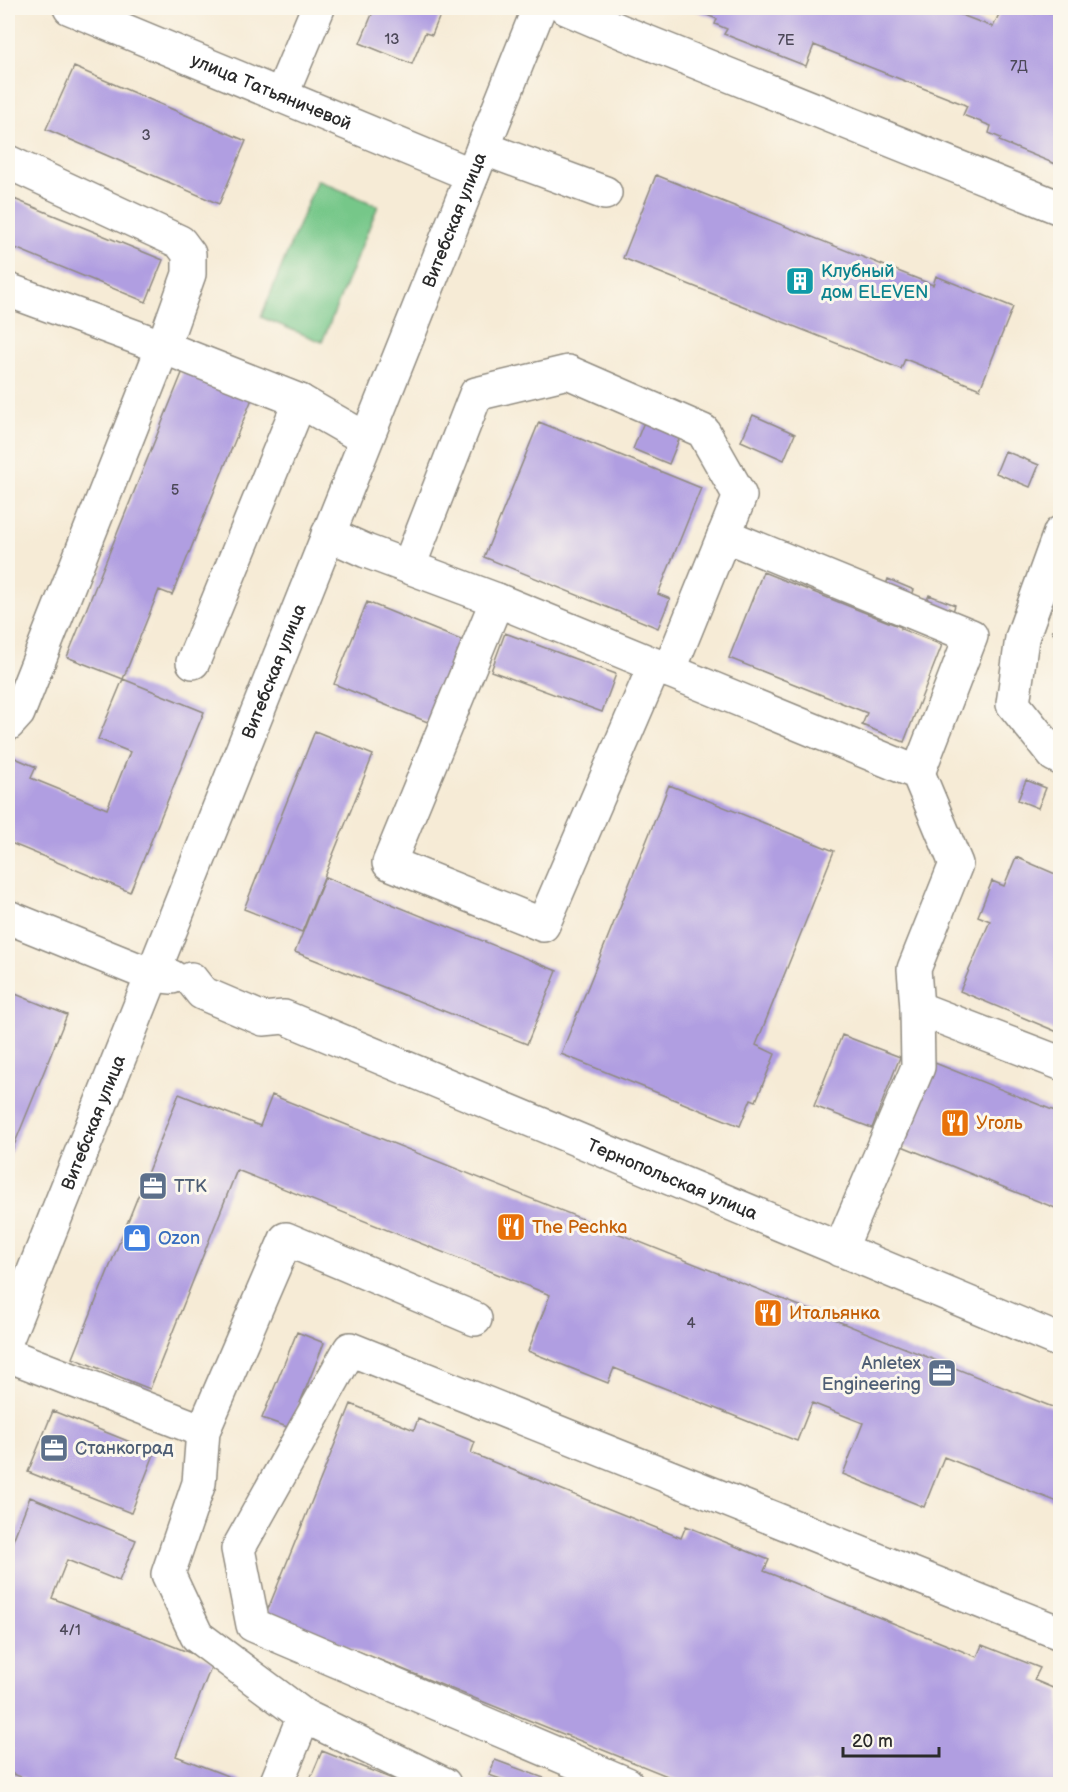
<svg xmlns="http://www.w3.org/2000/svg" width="1068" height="1792" viewBox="0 0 1068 1792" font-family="'Balsamiq Sans',sans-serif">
  <rect width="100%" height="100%" fill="#fbf7ec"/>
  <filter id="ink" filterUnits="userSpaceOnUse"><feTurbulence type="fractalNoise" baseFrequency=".0167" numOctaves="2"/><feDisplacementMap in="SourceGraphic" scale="12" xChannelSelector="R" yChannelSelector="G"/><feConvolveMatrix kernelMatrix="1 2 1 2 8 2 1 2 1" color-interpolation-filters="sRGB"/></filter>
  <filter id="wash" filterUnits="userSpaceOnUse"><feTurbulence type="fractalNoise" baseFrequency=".008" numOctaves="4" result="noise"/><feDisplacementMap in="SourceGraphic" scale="24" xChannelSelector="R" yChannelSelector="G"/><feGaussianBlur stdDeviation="1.35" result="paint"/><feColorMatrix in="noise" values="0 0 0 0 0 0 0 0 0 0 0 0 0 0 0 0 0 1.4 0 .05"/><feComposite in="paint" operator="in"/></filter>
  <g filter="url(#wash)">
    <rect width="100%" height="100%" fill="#f6ebd6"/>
    <path fill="#76c789" stroke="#50795a" stroke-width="1.5" d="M317,180L378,206L322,342L261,317Z"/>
    <g id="blocks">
      <path fill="#b09ee1" d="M363,8H443L432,35L425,33L412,64L360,43L373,12Z
        M689,8H943L993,27L1000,12L1004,13L1006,8H1018L1035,14L1037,8L1050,13L1052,9L1060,12V166L999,141L1001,138L989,133L991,126L963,115L967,106L963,104L814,45L806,66L724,34L727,29L715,24L717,19Z
        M8,39L13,41L8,56Z
        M74,67L246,141L219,204L46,129Z
        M656,175L933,285L936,276L1013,307L980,389L905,359L901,369L623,258Z
        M14,199L163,260L146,302L8,245V214Z
        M187,361L256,389L172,595L159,590L123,679L67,657Z
        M753,415L795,434L784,460L741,441Z
        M646,417L682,432L669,464L633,449Z
        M539,422L701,488L658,594L670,599L658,628L484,557Z
        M1005,451L1039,465L1030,487L996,473Z
        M763,572L901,627V629L942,645L904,742L862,725L867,713L729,658Z
        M888,579L914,590L910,600L884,590Z
        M929,595L955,605L952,615L925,605Z
        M367,602L463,641L430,723L334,684Z
        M1060,612V636L1052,633Z
        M505,633L616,674L602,712L491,671Z
        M123,679L204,712L130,892L8,842V755L36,767L31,778L107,809L130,752L98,739Z
        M315,731L373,755L302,932L244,909Z
        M1026,780L1046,788L1038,808L1018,800Z
        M669,785L834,851L756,1045L775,1054L756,1101L751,1099L740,1126L561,1054Z
        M1016,857L1060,876V1033L960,991L990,921L978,916L992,881L1004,886Z
        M325,877L557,971L527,1044L295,952Z
        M8,991L67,1015L8,1160Z
        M842,1035L900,1057L872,1128L814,1106Z
        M930,1061L1060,1113V1210L897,1144Z
        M179,1094L260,1126L272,1095L1060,1410V1503L944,1457L924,1507L843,1474L863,1423L812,1403L797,1441L614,1368L608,1383L528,1351L550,1295L237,1170L150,1389L73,1358Z
        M297,1332L324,1343L290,1428L262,1418Z
        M351,1404L414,1430L418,1419L475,1442L471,1453L681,1538L686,1526L769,1560L764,1571L977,1657L982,1645L1040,1668L1034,1680L1060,1691V1784H687L266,1614Z
        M53,1411L155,1452L131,1513L28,1472Z
        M30,1497L136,1540L119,1581L67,1560L52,1598L213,1662L176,1756L248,1784H39L8,1772V1553Z
        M322,1751L405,1784H308Z
        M495,1760L560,1784H515L489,1775Z
        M490,1779L505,1784H488Z"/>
    </g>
  </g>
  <g filter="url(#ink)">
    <use href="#blocks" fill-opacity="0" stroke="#908b80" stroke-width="1.5"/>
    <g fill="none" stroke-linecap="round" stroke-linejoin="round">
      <g stroke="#908b80" stroke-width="36">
        <g id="minor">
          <path id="s1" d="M70,8L472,175"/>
          <path d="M566,8L627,34L1060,208"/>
          <path d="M281,96L318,8"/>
          <path d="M483,148L605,193"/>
          <path d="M8,162L180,242L189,254V274L163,347L18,713L8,724"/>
          <path d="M8,290L163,347L300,401L366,439"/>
          <path d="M1060,533L1022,638L1013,704L1054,755L1060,758"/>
          <path d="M328,534L366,551L497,600L918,773L956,864L914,969L917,1008L918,1067L840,1250"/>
          <path d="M724,535L971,636L918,773"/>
          <path d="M409,566L476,394L568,372L703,431L740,496L669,671"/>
          <path d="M497,600L389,863L543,925L655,665"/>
          <path d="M193,662L300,401"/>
          <path d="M8,917L151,975L172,977"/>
          <path id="s2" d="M191,979L202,993L263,1019L284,1017L1060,1341"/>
          <path d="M917,1008L1060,1063"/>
          <path id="s3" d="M8,1336L539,8"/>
          <path d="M8,1355L203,1431"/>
          <path d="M276,1784L304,1716"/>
          <path d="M444,1784L304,1716L197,1636L168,1574L199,1483L203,1431L286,1239L475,1319"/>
          <path d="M627,1784L253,1625L238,1549L350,1349L1060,1633"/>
        </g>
      </g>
      <use href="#minor" stroke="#fff" stroke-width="33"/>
    </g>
  </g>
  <defs>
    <g id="building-square" transform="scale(1.5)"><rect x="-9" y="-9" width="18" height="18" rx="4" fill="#0f9aa8" stroke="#fbf7ec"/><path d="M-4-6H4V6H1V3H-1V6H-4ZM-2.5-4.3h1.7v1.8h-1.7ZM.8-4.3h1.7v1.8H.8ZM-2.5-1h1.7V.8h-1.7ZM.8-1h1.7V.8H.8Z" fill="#fff"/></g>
    <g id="restaurant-square" transform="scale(1.5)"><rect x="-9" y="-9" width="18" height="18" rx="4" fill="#e8710a" stroke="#fbf7ec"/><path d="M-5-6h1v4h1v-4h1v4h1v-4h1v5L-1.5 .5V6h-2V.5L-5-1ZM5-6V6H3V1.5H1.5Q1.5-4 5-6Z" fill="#fff"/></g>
    <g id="office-square" transform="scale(1.5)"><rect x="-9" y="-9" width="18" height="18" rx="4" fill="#5c6f8a" stroke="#fbf7ec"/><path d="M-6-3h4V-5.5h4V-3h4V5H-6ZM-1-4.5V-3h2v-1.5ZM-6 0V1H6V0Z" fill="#fff"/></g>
    <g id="shop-square" transform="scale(1.5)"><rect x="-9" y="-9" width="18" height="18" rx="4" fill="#3f7fe0" stroke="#fbf7ec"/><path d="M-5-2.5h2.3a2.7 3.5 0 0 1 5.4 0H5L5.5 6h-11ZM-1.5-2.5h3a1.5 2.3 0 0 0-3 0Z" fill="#fff"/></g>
  </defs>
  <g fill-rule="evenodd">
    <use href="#building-square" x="800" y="281"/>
    <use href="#restaurant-square" x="955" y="1123"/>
    <use href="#office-square" x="153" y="1186"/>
    <use href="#restaurant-square" x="511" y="1227"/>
    <use href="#shop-square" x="137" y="1238"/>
    <use href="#restaurant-square" x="768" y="1313"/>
    <use href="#office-square" x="942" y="1373"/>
    <use href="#office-square" x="54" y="1448"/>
  </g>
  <g text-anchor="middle" stroke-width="6" stroke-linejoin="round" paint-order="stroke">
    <g font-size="15" fill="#4c4858">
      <text x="392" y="44">13</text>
      <text x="786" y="45">7Е</text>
      <text x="1019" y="71">7Д</text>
      <text x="146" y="140">3</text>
      <text x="175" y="495">5</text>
      <text x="691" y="1328">4</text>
      <text x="70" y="1635">4/1</text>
    </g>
    <g font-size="18" fill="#2b2b2b" stroke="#fbf7ec">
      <text dy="6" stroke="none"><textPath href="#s1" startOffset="218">улица Татьяничевой</textPath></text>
      <text dy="6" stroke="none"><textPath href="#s3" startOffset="1202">Витебская улица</textPath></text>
      <text dy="6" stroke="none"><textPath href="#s3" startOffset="716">Витебская улица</textPath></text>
      <text dy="6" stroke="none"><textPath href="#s3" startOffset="230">Витебская улица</textPath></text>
      <text dy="6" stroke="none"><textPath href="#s2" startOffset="526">Тернопольская улица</textPath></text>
    </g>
    <g font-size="18" fill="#0d838f" stroke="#fbf7ec" text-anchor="start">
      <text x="821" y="277">Клубный<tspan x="821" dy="21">дом ELEVEN</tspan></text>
    </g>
    <g font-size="18" fill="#c56008" stroke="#fbf7ec" text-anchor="start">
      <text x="976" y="1129">Уголь</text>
      <text x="532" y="1233">The Pechka</text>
      <text x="789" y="1319">Итальянка</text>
    </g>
    <g font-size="18" fill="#4e5e75" stroke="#fbf7ec" text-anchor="start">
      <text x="174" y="1192">ТТК</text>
      <text x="921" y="1369" text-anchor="end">Anletex<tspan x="921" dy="21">Engineering</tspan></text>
      <text x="75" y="1454">Станкоград</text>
    </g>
    <g font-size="18" fill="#366cbe" stroke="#fbf7ec" text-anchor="start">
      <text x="158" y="1244">Ozon</text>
    </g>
  </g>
  <rect width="1068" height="1792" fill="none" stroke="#fbf7ec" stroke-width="30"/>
  <path d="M843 1747v9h96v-9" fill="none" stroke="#2b2b2b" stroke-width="3"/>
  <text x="852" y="1747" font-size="18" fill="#2b2b2b" stroke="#fbf7ec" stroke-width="4.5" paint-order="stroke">20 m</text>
</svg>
